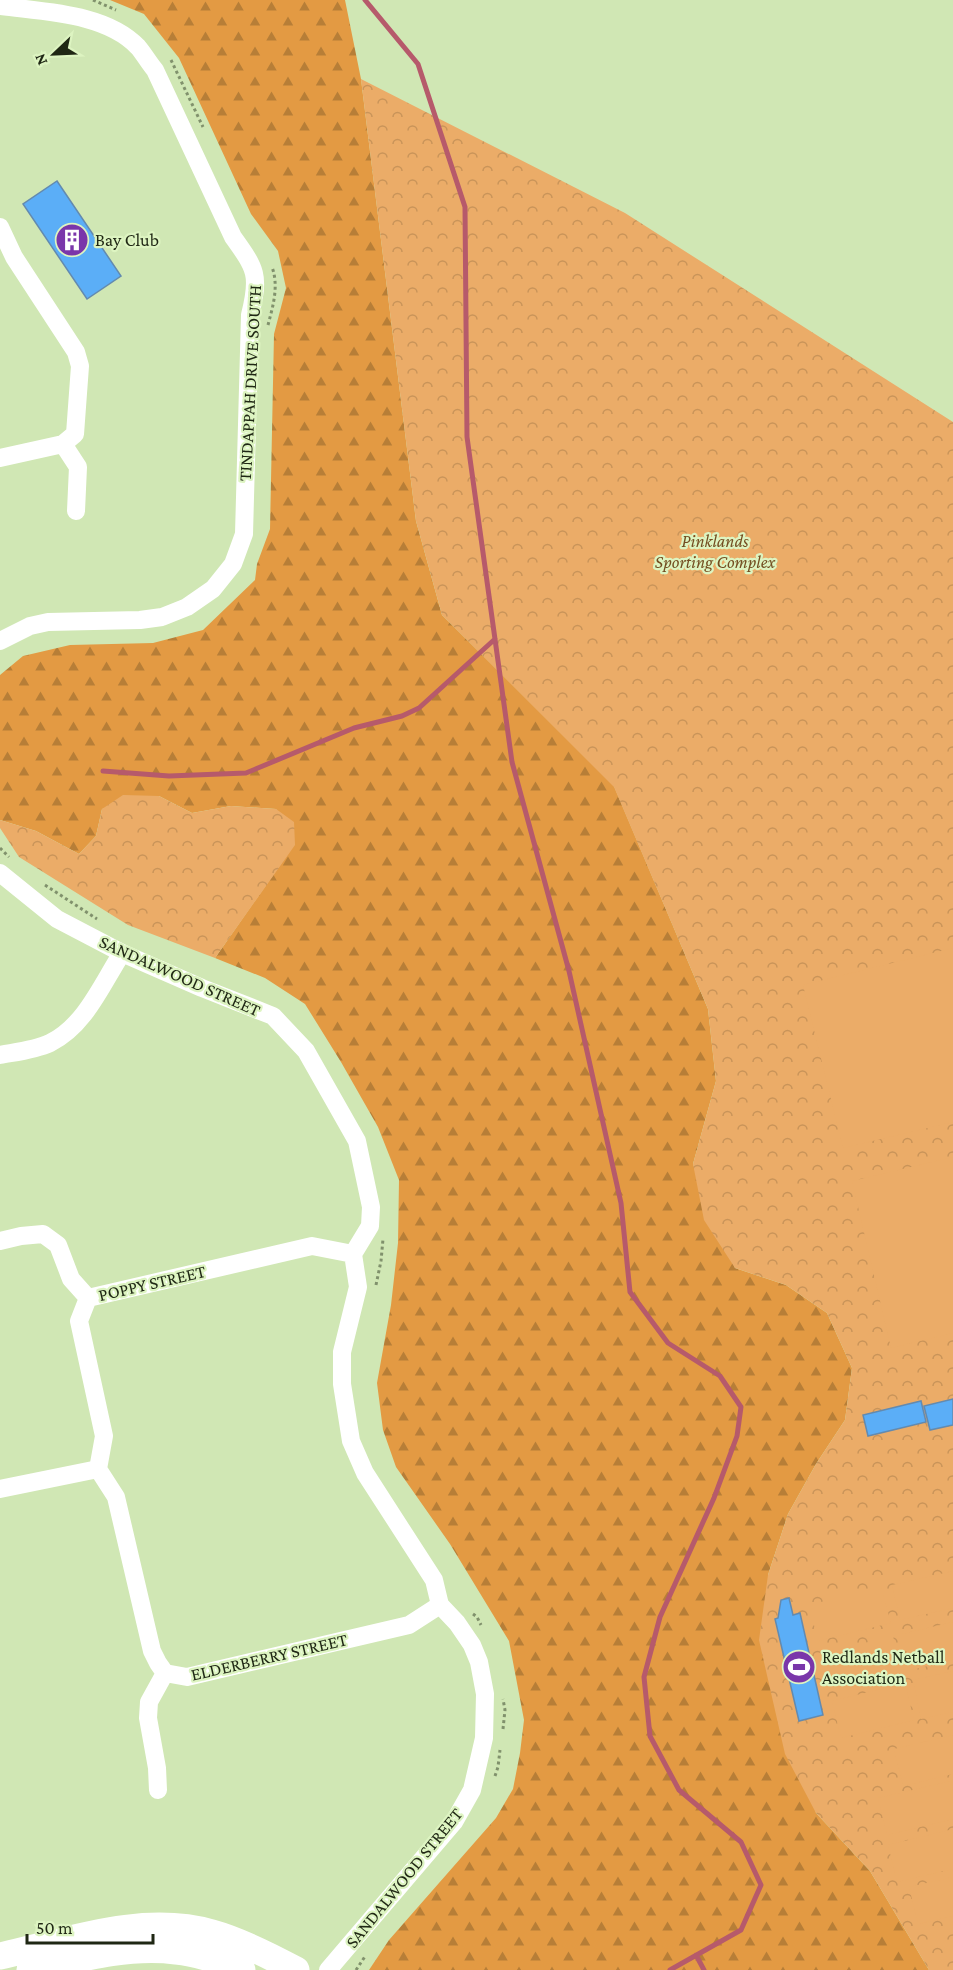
<svg xmlns="http://www.w3.org/2000/svg" width="953" height="1970" viewBox="0 0 953 1970" font-family="'Crimson Pro',serif">
  <defs>
    <pattern id="forest-firs" width="22" height="20" patternUnits="userSpaceOnUse" patternTransform="scale(1.5)"><rect width="22" height="20" fill="#e39a43"/><path d="M5 1l3.5 6h-7zM16 11l3.5 6h-7z" fill="#b77e37"/></pattern>
    <pattern id="park-crowns" width="20" height="18" patternUnits="userSpaceOnUse" patternTransform="scale(1.5)"><rect width="20" height="18" fill="#ebac68"/><path d="M2 6a3 3 0 1 1 6 0M12 15a3 3 0 1 1 6 0" fill="none" stroke="#c99459"/></pattern>
  </defs>
  <rect width="100%" height="100%" fill="#d0e7b4"/>
  <path fill="url(#forest-firs)" d="M110,0H345L361,79L416,521L442,615L614,786L708,1009L716,1081L693,1164L735,1268L786,1285L827,1313L852,1368L845,1420L816,1464L788,1514L768,1575L816,1813L870,1871L929,1970H369L389,1940L496,1818L513,1789L520,1753L524,1720L509,1641L450,1544L396,1467L383,1430L377,1383L391,1305L398,1243L399,1180L378,1127L341,1062L305,1004L265,978L215,958L294,845L276,809L231,806L192,813L159,796L102,809L96,836L79,854L36,831L0,820V675L23,656L70,645L153,643L203,630L255,580L257,564L270,529L274,334L286,288L278,251L251,214L179,58L144,14Z"/>
  <path fill="url(#park-crowns)" d="M361,79L625,213L953,422V1970H929L870,1871L816,1813L785,1754L759,1640L768,1575L788,1514L816,1464L845,1420L852,1368L827,1313L786,1285L735,1268L704,1220L693,1164L716,1081L708,1009L614,787L442,615L416,521Z
    M123,795L159,796L192,813L231,806L276,809L294,822L295,845L215,958L128,925L19,857L0,828V820L36,831L79,854L96,836L102,809Z"/>
  <path fill="#ebac68" d="M953,948V1122L843,1148L803,985Z
    M953,1157V1333L891,1348L852,1181Z
    M953,1571V1608L900,1620L892,1585Z
    M881,1587L891,1623L818,1641L809,1605Z
    M953,1622V1660L911,1670L902,1634Z
    M893,1636L902,1672L830,1690L821,1654Z
    M953,1671V1712L921,1719L913,1680Z
    M905,1683L914,1720L841,1738L832,1701Z
    M953,1735V1774L903,1786L894,1749Z
    M951,1781L953,1791V1819L887,1835L878,1798Z
    M953,1829V1869L897,1882L888,1845Z
    M953,1877V1916L918,1924L909,1887Z"/>
  <g fill="none" stroke-linecap="round" stroke-linejoin="round">
    <path stroke="#b65a6b" stroke-width="5" d="M365,0L418,64L465,207L467,437L512,762L569,971L621,1203L630,1292L668,1343L720,1376L741,1407L737,1436L714,1498L660,1617L644,1677L650,1736L679,1790L741,1842L761,1885L741,1930L670,1970
      M103,771L169,776L246,773L354,728L402,716L419,708L495,639
      M696,1955L704,1970"/>
  </g>
  <path fill="#5baef7" stroke="#638aaf" stroke-width="1.5" d="M57,181L121,276L87,299L23,204Z
    M953,1399V1425L930,1430L924,1406Z
    M921,1401L926,1422L868,1436L863,1415Z
    M789,1598L793,1615L800,1613L823,1715L799,1721L775,1619L778,1618L781,1600Z"/>
  <g fill="none" stroke-linecap="round" stroke-linejoin="round">
    <path stroke="#80916c" stroke-width="3" stroke-dasharray="3 3" stroke-linecap="butt" d="M93,0L116,10
      M171,60L203,127
      M268,325C273,306 279,286 272,267
      M0,848L9,857
      M45,885L97,919
      M376,1285L381,1261L383,1239
      M473,1614L477,1617L481,1625
      M503,1729L505,1710L503,1699
      M495,1776L498,1767L500,1750
      M356,1970L366,1955"/>
    <path stroke="#fff" stroke-width="18" d="M0,6C44,12 106,13 138,47C144,54 149,63 155,70L233,237C256,269 260,275 250,315L244,534L233,564L213,589L187,607L162,617L140,620L48,622L30,626L0,641
      M0,227L14,257L76,352L80,366L75,434L63,444L0,458
      M63,444L78,467L76,511
      M0,873L57,919L122,953L202,988L273,1016L306,1051L357,1141L371,1207L370,1226L353,1254L358,1287L342,1352V1384L351,1441L365,1473L434,1580L440,1605L457,1623L472,1645L479,1662L485,1694L484,1738L472,1790L454,1822L328,1970
      M0,1055C16,1052 35,1050 50,1043C85,1026 102,984 122,953
      M0,1241L21,1236L43,1234L58,1245L71,1279L88,1298
      M98,1469L116,1497L152,1651L158,1663L165,1673L187,1677L409,1625L440,1605
      M98,1469L104,1436L79,1321L88,1298L312,1246L353,1254
      M0,1489L98,1469
      M158,1790L157,1768L148,1718L149,1702L165,1673"/>
    <path stroke="#fff" stroke-width="27" d="M0,1956C67,1941 143,1913 212,1933C241,1941 270,1956 296,1970
      M30,1970C78,1959 126,1945 176,1951C199,1953 221,1962 242,1970"/>
  </g>
  <defs>
    <g id="building-disc" transform="scale(1.725)"><circle r="9.5" fill="#7a36aa" stroke="#ddf4c1"/><path d="M-4-6H4V6H1V3H-1V6H-4ZM-2.5-4.3h1.7v1.8h-1.7ZM.8-4.3h1.7v1.8H.8ZM-2.5-1h1.7V.8h-1.7ZM.8-1h1.7V.8H.8Z" fill="#fff"/></g>
    <g id="stadium-disc" transform="scale(1.725)"><circle r="9.5" fill="#7a36aa" stroke="#ddf4c1"/><path d="M0-5a6.5 5 0 1 0 0 10a6.5 5 0 1 0 0-10ZM-3.5-1.8h7v3.6h-7Z" fill="#fff"/></g>
  </defs>
  <g fill-rule="evenodd">
    <use href="#building-disc" x="72" y="240"/>
    <use href="#stadium-disc" x="799" y="1667"/>
  </g>
  <g text-anchor="middle" stroke-width="4.5" stroke-linejoin="round" paint-order="stroke">
    <g font-size="18" fill="#1f2714" stroke="#ddf4c1" text-anchor="start">
      <text x="95" y="246">Bay Club</text>
      <text x="822" y="1663">Redlands Netball<tspan x="822" dy="21">Association</tspan></text>
    </g>
    <g font-size="18" fill="#1f2714" stroke="#ddf4c1">
      <text transform="translate(250 383) rotate(-87)" y="6">TINDAPPAH DRIVE SOUTH</text>
      <text transform="translate(180 976) rotate(24)" y="6">SANDALWOOD STREET</text>
      <text transform="translate(152 1283) rotate(-13)" y="6">POPPY STREET</text>
      <text transform="translate(269 1657) rotate(-13)" y="6">ELDERBERRY STREET</text>
      <text transform="translate(404 1878) rotate(-51)" y="6">SANDALWOOD STREET</text>
    </g>
    <g font-size="18" font-style="italic" fill="#734d20" stroke="#ddf4c1">
      <text x="715" y="547">Pinklands<tspan x="715" dy="21">Sporting Complex</tspan></text>
    </g>
  </g>
  <g transform="translate(54 54) rotate(247)" stroke="#ddf4c1" stroke-width="4.5" paint-order="stroke">
  <path d="M0-4.5L10 22L0 15L-10 22Z" fill="#1f2714"/>
  <text y="-9" font-size="16" font-weight="bold" text-anchor="middle" fill="#1f2714">N</text>
  </g>
  <path d="M27 1934v9h126v-9" fill="none" stroke="#1f2714" stroke-width="3"/>
  <text x="36" y="1934" font-size="18" fill="#1f2714" stroke="#ddf4c1" stroke-width="4.5" paint-order="stroke">50 m</text>
</svg>
